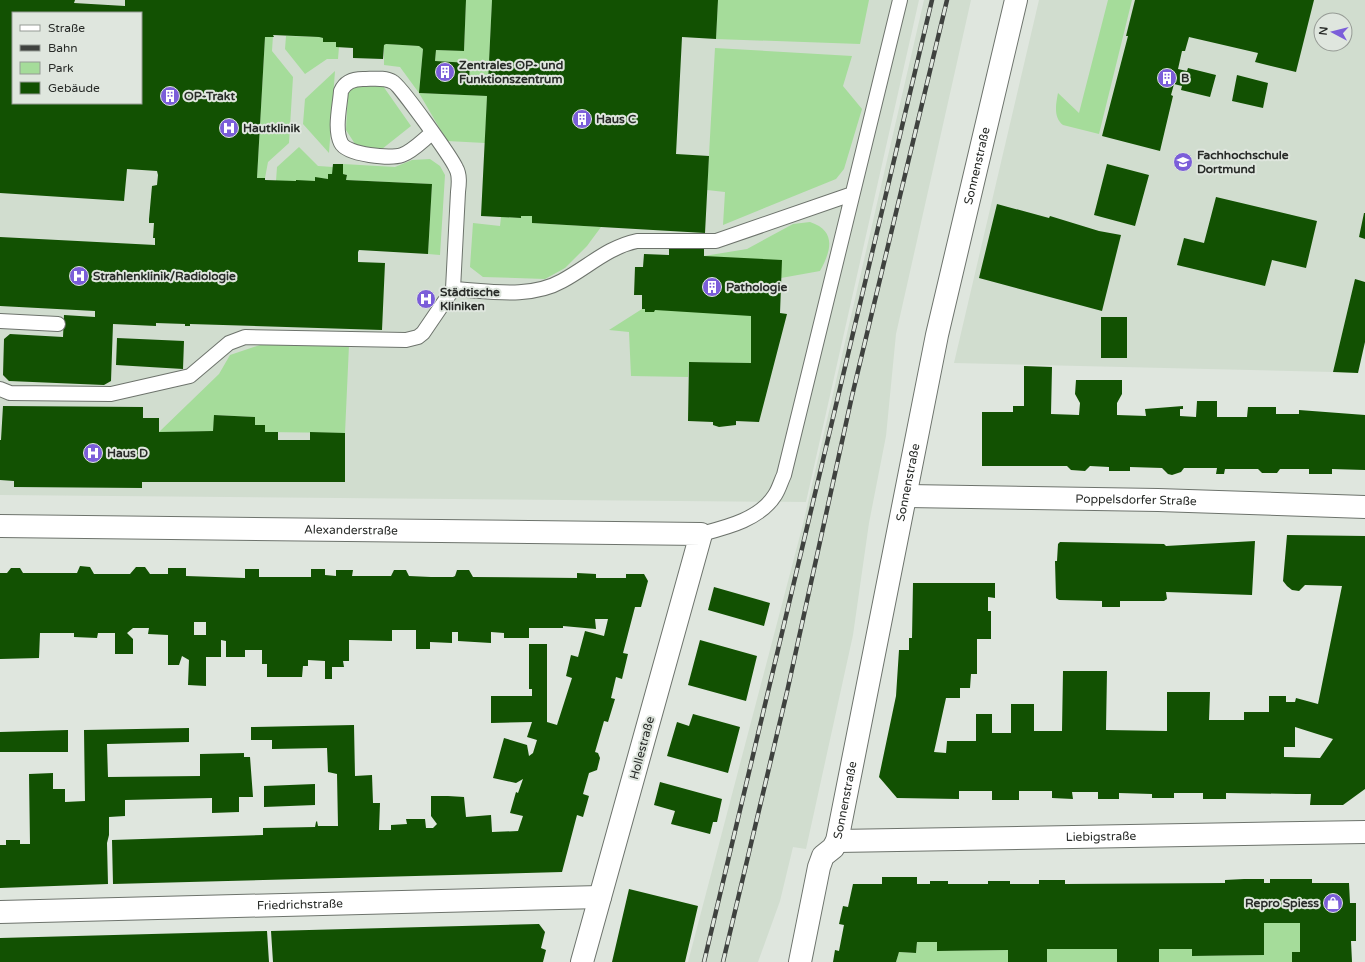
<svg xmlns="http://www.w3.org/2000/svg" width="1365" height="962" viewBox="0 0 1365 962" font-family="'Varela Round',sans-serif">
  <rect width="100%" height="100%" fill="#dfe6de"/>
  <path fill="#d1ddcf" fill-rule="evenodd" d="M0,0H919L806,502L0,495ZM13,13H141V103H13Z
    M924,0H971L896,334L886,436L869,523L853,635L806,849L793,847L780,901L758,962H688L803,524Z
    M1039,0H1365V282L1355,280L1333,372L954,363ZM1321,20H1345V44H1321Z"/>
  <path fill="#a5dc9a" d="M466,0H492L488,82L469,81L470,63L435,61L436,50L464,51Z
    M718,0H869L860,44L716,39Z
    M1108,0H1132L1099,134L1063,125C1053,117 1056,104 1058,93L1079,113Z
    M273,35L272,51L293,77L289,143L268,162L265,178H257L265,37Z
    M286,36L319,37L323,38V42H336V47H339L338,59H327L305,74L285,49Z
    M386,44L419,46L423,49L419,93L487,96L485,143L447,141L419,93L400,67L384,65V45Z
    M715,48L852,56L843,86L862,109L844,169L836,179L723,225L725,192L707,190Z
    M335,71L329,153L303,124L305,99Z
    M361,83L383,86L411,126L382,149L357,147L346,130L348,92Z
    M299,147L318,166L333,167L332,174H328V179L315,178V181L311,182L276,181L277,167Z
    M430,159L440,166L445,175L440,255L428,254L432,184L346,180L347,175L343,174V164L395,167L412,160Z
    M521,216H532V223L601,227L587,246L565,268L545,279L483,277L470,267L473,223L500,226L501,217L521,218Z
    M810,222C837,231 831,251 820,271L781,278L704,256L747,249L793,224Z
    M642,309L751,314V363L689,362L688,377L631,376L629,332L609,330Z
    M266,343L349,345L345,433L265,432V425H255V417L215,415L213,431L159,432L219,374L230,355Z
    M1264,923H1300V952H1292V962H1159V949H1192V956L1264,955Z
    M917,942H937V951L1008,950V962H896L899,952L916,953Z
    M1047,949H1117V962H1047Z"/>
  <path fill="#125102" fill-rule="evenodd" d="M0,0H75L74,3L125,6V0H466L464,51L436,50L435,61L470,63L469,81L488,82L492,0H718L716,39L682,37L676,154L709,156L705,233L532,223V216H521V218L481,216L487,96L419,93L423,49L419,46L386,44L384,45L383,59L353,58V48L336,47V42H323V38L319,37L273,35L274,37H265L257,178H265V180L296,181V180L315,181V177L328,179V174H332L333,164H343V174L347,175L346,180L432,184L428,254L359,250L358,252V262L385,263L382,330L190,324V326H185V324L156,323V326L113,324L111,381L104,385L9,381L3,375L4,339L10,334L63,337L64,315L95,317V311L0,306V237L155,245V238H153L154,223H149V219L152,186L157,185L158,175L157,171L127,169L124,201L0,193ZM13,13H141V103H13Z
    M1135,0H1314L1296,72L1255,62L1258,53L1189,37L1185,51H1182L1178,69L1187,71L1188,68L1216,75L1210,97L1181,90L1182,86L1174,84L1171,95L1173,96L1160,151L1102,136L1128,36H1126Z
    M1237,75L1268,83L1263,108L1232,101Z
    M1107,164L1149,175L1135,226L1094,215Z
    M1216,197L1317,221L1306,268L1272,260L1265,286L1177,265L1184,238L1204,243Z
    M997,204L1049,218L1050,216L1099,231L1121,235L1102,311L979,278Z
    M1364,213H1365V239L1359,237Z
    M669,248L704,249V256L782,260L780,313L787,314L759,422L736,421V425L719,427L713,425V422L688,421L689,362L751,363V316L655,310L654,312H645V309H642V295H634L635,267H643L644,254L669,255Z
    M1355,279L1365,282V342L1358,373L1333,372Z
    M1101,317H1127V358H1101Z
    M117,338L184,341L183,369L116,365Z
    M1024,366L1052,367L1051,414L1079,415L1080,403L1075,394L1076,380H1122V394L1117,403V415L1146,416L1145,409L1183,406V409H1180V416L1196,417L1197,401H1217V417H1247L1248,407H1276V414H1299V410L1365,415V470L1332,469V474H1309V469H1280L1277,473H1262L1258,469H1225L1224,474H1216L1217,468H1184L1181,472L1172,475L1168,474L1162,468L1130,467V471H1109V467L1090,466L1085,471L1071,470L1067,466H982V412H1013V406H1024Z
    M3,406L143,407V418H159V432L213,431L214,415L255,417V425H265V432H278V440H310V432L345,433V482H142V488L14,487V481L0,480V440H1Z
    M1287,535L1365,536V789L1343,805H1310L1311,794H1297L1226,793V799H1203V793H1174V798H1152V794L1119,793V799H1098V792H1072L1073,799L1052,798V791H1019V800H992V791H959V799L897,798L879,777L896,696L899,650H909V638H912L913,583H995V598L988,597V611H991V639H977V674H971L970,688H960V698H946L934,752L946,753L947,741H976V714H992V733H1011V704H1034V731H1062L1063,671H1107L1106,730L1167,731V692H1210L1209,720H1244V712H1269V696H1286V702H1295L1296,698L1318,704L1342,586L1305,585L1299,591L1292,590L1287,586L1283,581ZM1295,727L1333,739L1320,758L1284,757V747H1295Z
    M1255,541L1252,595L1166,592L1167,599L1164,601H1120V607H1102V601L1059,600L1056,598L1055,561H1057L1058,544L1060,542L1164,544L1166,546Z
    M80,566L90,567L94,574H130L136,567H145L150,574H168V568H186V576L245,578V569H259V577H311V569H325V575L336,576V570H353L352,576H391L394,570H406L409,576L431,577H453L455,576L457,570H469L473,577L577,578V573L596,574V578H626V574H644L648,581L641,607H635L623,653L628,654L622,679L616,677L611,698L615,699L608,722L604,721L595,752L598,753L600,758L597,770L589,773L583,794L589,796L583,817L577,815L562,872L113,884L112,840L263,835V828L315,827L316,822L317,821L318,826H338L337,774L328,772L327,748L272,749V740H251V727L354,725L355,776L372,775L373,803H380L379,830H391V825L407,824L406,819H425L426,828H433L437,824L431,816V796H448L464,797L466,817L491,815L492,832L518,831L523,816L510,813L516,792L518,793L523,779L516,783L493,778L504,738L527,745L529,756L533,753L537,740L527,737L532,722L491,723V696H532V689H529V644H547V722L557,725L572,678L566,676L571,655L578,657L585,631L604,636L608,619H595L596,629L563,626V628H529V638H504V633L491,632V643L458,641V632H452V643L430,642V649H416V630H392V641L349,640V661H343L344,667H332V679H325V661L308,660V666H303L302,677H267V664H262V650H245V657H226V641L221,640V657H206V686L188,685L189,660L182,656L179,665H168V635L148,634L149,628H133L127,633L133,639V654H115V633H98L97,638L74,637V633H40L39,658L0,659V573H7L11,568H20L23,573H77ZM194,622H206V635H194Z
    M714,587L770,603L764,626L708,610Z
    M700,640L757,656L746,701L688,685Z
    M693,714L740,727L728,773L667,756L677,722L689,726Z
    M189,728V742L107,744L108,777L200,776V754L244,753V757H250L253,797H239V812L212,813V798L125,800V816L109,817V835L107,843L108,884L0,888V845H6V840H20V844H30L29,774L53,773V789H65V802L85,801L84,730Z
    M68,730V752H0V732Z
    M660,782L722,799L717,822H713L710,834L671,824L675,811L654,805Z
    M315,784V805L264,807V786Z
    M882,877H917V884H930V881H948V884H988V881H1010V884H1039V880H1065V884L1225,883V880L1244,879H1264V883H1270V879H1312V883H1349L1350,903H1356V941H1351L1352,962H1292V952H1300V923H1264V955L1192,956V949H1159V962H1117V949H1047V962H1008V950L937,951V942H917L916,953L899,952L896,962H833L835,950L839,951L844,925L839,924L843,906L848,907L853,884H882Z
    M629,889L698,906L685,962H612Z
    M539,924L545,932L541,948L546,950L543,962H273L271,931Z
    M267,931L269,962H0V938Z"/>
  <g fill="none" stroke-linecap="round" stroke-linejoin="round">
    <g stroke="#6d736c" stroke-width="16">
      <path id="service" d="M432,133C423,140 413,151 402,155C391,159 347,155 341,143C334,129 340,106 341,91C345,82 353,79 363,79C373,79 385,77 393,82C400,85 451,157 456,168C460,175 459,184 458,192L453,289C489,291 530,299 562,281C588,267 608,247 637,241H716L852,194
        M0,321L58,324
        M0,389L10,393L111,394L190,376L229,343L245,337L406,340L418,337L423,333L453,289
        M701,534C728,527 760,519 775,495C779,489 781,481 784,475L900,0"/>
    </g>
    <g stroke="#6d736c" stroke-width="24">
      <g id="minor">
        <path id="s1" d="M907,496L1158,500L1365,507"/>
        <path id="s2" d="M0,526L701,534L582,962"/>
        <path id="s3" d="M837,841L1365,832"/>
        <path id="s4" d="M0,912L600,897"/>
        <path id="s5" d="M800,962L819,867L823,856L833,848L837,841L937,335L1016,0"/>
      </g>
    </g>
    <use href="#service" stroke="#fff" stroke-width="14"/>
    <use href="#minor" stroke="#fff" stroke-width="22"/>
    <g stroke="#3f423f" stroke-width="4.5">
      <path id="rail" d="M704,962L932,0
        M723,962L787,692L852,396L947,0"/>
    </g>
    <use href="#rail" stroke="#dfe6de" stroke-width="3" stroke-dasharray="9" stroke-linecap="butt"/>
  </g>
  <defs>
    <g id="building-disc" transform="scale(1)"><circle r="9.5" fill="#7b5ed9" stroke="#dfe6de"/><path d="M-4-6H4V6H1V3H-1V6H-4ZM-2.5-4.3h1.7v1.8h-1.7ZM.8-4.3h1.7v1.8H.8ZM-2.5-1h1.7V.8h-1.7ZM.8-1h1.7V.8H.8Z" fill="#fff"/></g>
    <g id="hospital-disc" transform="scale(1)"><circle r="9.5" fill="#7b5ed9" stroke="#dfe6de"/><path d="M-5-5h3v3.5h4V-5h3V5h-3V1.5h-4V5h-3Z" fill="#fff"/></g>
    <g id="university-disc" transform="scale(1)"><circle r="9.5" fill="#7b5ed9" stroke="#dfe6de"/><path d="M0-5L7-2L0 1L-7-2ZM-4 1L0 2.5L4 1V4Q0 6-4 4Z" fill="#fff"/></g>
    <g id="shop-disc" transform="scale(1)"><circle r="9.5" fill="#7b5ed9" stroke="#dfe6de"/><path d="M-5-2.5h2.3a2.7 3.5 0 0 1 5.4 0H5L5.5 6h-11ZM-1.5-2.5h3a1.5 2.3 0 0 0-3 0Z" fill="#fff"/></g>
  </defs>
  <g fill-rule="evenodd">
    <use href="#building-disc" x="445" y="72"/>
    <use href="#building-disc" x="1167" y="78"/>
    <use href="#building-disc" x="170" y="96"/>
    <use href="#building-disc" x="582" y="119"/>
    <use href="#hospital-disc" x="229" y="128"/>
    <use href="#university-disc" x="1183" y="162"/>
    <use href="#hospital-disc" x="79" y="276"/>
    <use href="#building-disc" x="712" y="287"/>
    <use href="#hospital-disc" x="426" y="299"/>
    <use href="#hospital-disc" x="93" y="453"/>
    <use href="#shop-disc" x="1333" y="903"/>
  </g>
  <g text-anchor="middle" stroke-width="4" stroke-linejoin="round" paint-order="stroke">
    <g font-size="12" font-weight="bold" fill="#282b28" stroke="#dfe6de" text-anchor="start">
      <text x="459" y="69">Zentrales OP- und<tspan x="459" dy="14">Funktionszentrum</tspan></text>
      <text x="1181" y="82">B</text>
      <text x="184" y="100">OP-Trakt</text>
      <text x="596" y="123">Haus C</text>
      <text x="243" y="132">Hautklinik</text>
      <text x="1197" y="159">Fachhochschule<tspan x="1197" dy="14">Dortmund</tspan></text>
      <text x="93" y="280">Strahlenklinik/Radiologie</text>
      <text x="726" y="291">Pathologie</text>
      <text x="440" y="296">Städtische<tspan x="440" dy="14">Kliniken</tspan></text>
      <text x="107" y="457">Haus D</text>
      <text x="1319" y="907" text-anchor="end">Repro Spiess</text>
    </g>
    <g font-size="12" fill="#282b28" stroke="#dfe6de">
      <text dy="4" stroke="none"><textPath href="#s5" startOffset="819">Sonnenstraße</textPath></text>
      <text dy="4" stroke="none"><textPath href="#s5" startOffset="495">Sonnenstraße</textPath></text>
      <text dy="4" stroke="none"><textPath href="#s1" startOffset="229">Poppelsdorfer Straße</textPath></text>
      <text dy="4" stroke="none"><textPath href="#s2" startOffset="351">Alexanderstraße</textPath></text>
      <text transform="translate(642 748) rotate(-75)" y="4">Hollestraße</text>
      <text dy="4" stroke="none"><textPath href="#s5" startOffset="171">Sonnenstraße</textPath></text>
      <text dy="4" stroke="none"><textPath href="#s3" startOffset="264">Liebigstraße</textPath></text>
      <text dy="4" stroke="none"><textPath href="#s4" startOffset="300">Friedrichstraße</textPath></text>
    </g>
  </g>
  <rect x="12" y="12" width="130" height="92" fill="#dfe6de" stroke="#969b95"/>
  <rect x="20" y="25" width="20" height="6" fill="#ffffff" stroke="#969b95"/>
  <text x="48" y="32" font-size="12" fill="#282b28">Straße</text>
  <rect x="20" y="45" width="20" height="6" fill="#3f423f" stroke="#969b95"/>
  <text x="48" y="52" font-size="12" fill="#282b28">Bahn</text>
  <rect x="20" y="62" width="20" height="12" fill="#a5dc9a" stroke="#969b95"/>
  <text x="48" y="72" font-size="12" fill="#282b28">Park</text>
  <rect x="20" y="82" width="20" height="12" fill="#125102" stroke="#969b95"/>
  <text x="48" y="92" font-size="12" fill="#282b28">Gebäude</text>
  <g transform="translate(1333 32) rotate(277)"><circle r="19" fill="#dfe6de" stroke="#969b95"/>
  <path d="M0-3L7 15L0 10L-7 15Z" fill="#7b5ed9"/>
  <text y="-6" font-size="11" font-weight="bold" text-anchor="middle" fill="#282b28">N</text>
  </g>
</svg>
